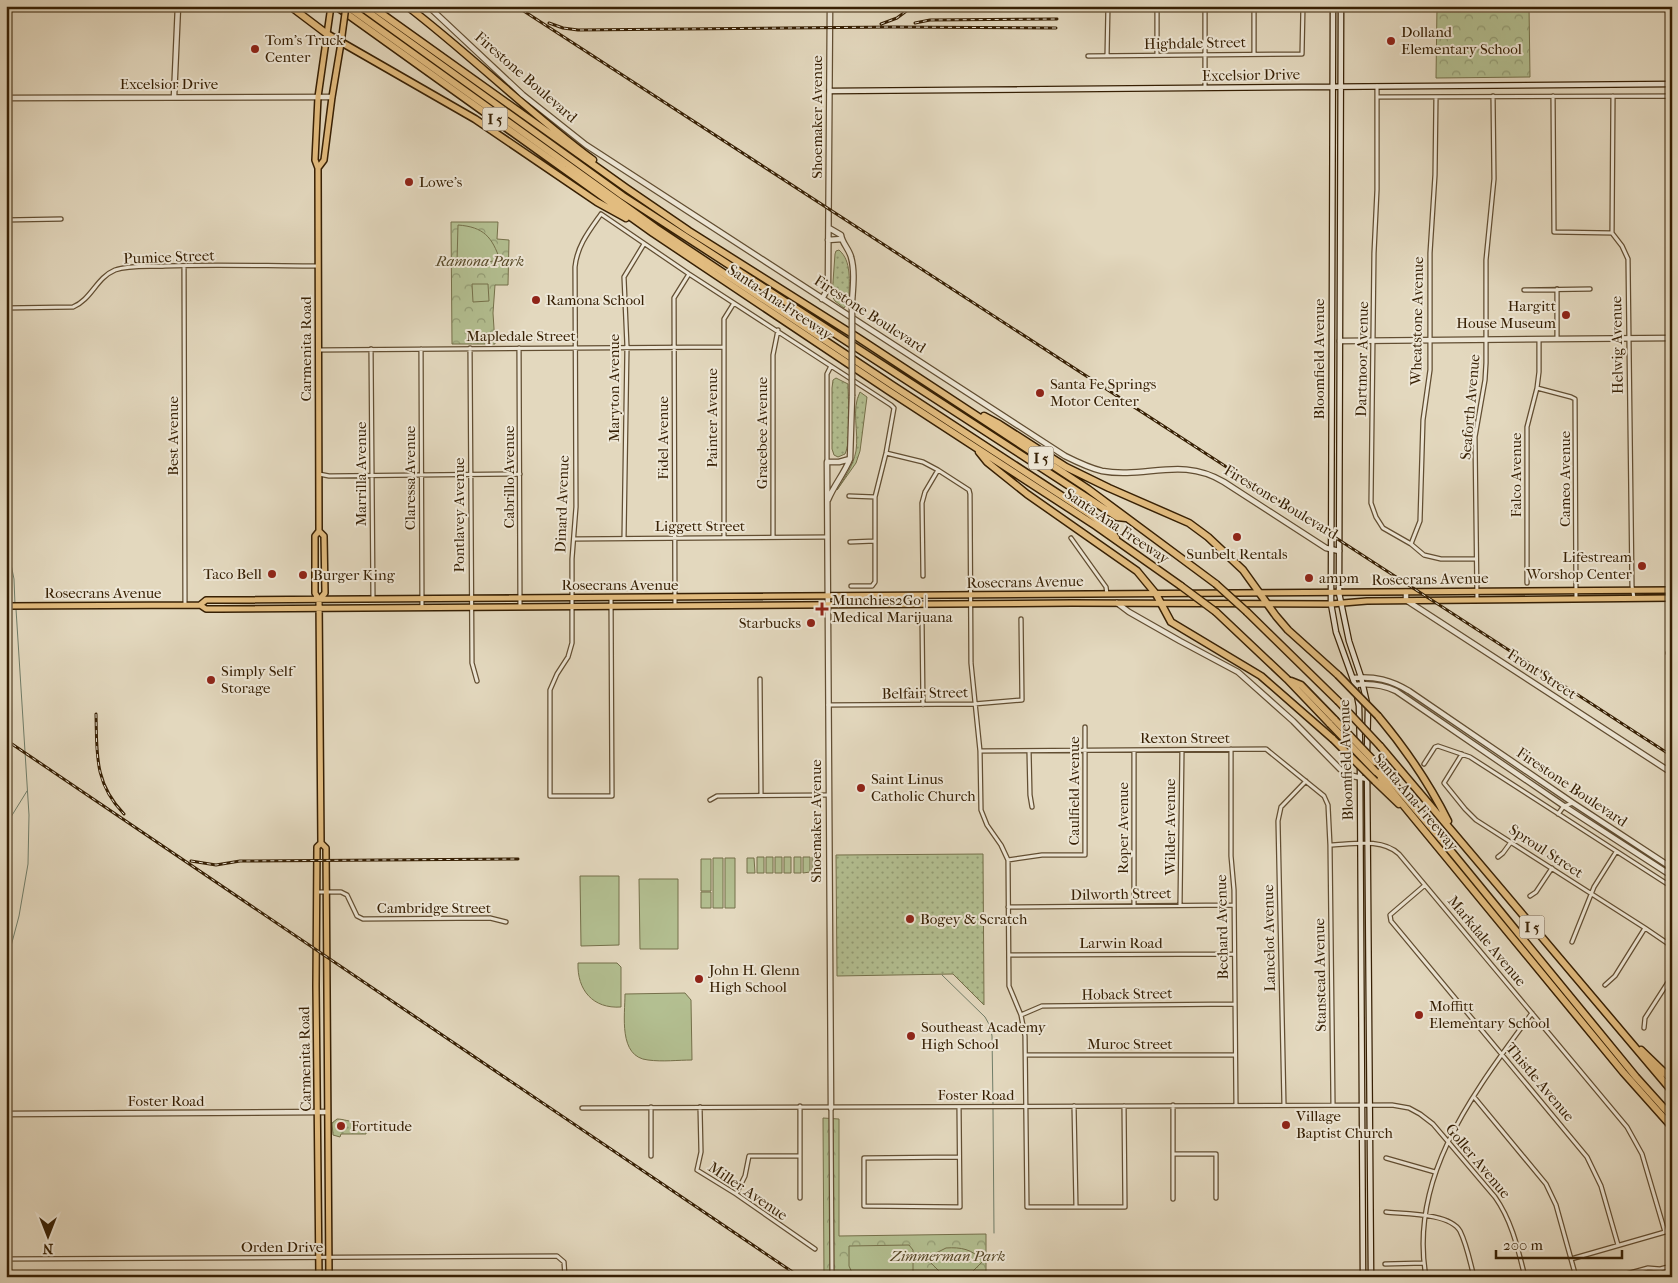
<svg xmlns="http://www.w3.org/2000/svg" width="1678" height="1283" viewBox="0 0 1678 1283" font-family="'IM FELL French Canon',serif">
  <defs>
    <pattern id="grass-dots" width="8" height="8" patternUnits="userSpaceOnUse" patternTransform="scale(1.25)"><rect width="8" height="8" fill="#b3bf91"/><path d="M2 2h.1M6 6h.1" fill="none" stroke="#929b74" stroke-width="1.8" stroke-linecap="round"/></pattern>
    <pattern id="forest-crowns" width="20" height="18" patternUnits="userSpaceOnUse" patternTransform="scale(1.25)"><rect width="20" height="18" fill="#b3bf91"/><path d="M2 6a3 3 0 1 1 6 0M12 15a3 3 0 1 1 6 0" fill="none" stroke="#929b74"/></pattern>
  </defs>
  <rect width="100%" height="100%" fill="#e3d8be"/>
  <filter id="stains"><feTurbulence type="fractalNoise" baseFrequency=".004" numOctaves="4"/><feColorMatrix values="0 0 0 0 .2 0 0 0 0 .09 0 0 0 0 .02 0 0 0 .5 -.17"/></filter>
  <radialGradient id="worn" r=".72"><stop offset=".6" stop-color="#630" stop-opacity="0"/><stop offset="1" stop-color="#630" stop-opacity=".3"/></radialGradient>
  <path fill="url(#grass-dots)" stroke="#75704a" d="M839,250C852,261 849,282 849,297L848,303L844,308L835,301L832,296L835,254L836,251Z
    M836,378L848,384C848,402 852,439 845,454L838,457L834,455L832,449V388L833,380Z
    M860,392L867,397L860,451L856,463L837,490C845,477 853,466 856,451C859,432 851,409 860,392Z
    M983,854L984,1005L953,974L837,976L836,855Z
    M337,1119C344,1119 349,1122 358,1122L366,1129V1134H341L340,1137L333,1135L332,1123Z"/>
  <path fill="url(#forest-crowns)" stroke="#75704a" d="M1437,6H1529L1530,77L1436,78Z
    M451,222H498L497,239L509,240L508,285H495L493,313L495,344H452Z
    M823,1118L839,1119V1236L986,1234V1277H824Z"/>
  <path fill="#b3bf91" stroke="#75704a" d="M1469,6H1507V11H1484Z
    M458,225C484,227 492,237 500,260L463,266L457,262Z
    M472,284H488L489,301L473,302Z
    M764,857V873H757V857Z
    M766,857H773V873H766Z
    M775,857H782V873H775Z
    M784,857H791V873H784Z
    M794,857H801V873H794Z
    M803,857H810V872L803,873Z
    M812,857H819V872H812Z
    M713,858H723V908H713Z
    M725,858H735V908H725Z
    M747,858H754L755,873H747Z
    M701,859H711V891H701Z
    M580,876H619V945L581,946Z
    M639,879H678V949H640Z
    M701,892H711V908H701Z
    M578,963H617L621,967V1007C593,1009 577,990 578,963Z
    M685,993L691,1000L692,1060C678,1060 663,1062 648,1060C618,1057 625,1015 625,994Z
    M909,1245L913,1250V1277H854L849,1266V1246Z
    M946,1248C961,1247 972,1249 983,1261L967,1277H945L928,1260L936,1253Z"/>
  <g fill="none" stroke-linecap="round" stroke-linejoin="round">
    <path stroke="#707d69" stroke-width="1" d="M6,540L14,579L15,605
      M6,825L27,791
      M6,965L19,916L28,864L29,815L16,609
      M942,975L985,1017L990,1026L992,1036L993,1104
      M993,1108L994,1233"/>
    <g stroke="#624e32" stroke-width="5.5">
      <path id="minor" d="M1157,6V55
        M1254,54V6
        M1088,56L1302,54L1303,6
        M1107,56L1108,6
        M1377,86V190L1374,253L1371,503L1376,517L1383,528L1411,544L1424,555L1441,559H1476
        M1205,88V6
        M1553,96L1554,232L1612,233
        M1613,96L1612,233L1622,246L1628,259L1632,586L1634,598
        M1671,96L1672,180
        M1377,97L1672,96
        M6,220L61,219
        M184,266L185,605
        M1557,289V339
        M1524,290L1590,289
        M6,308L73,307C92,299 96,278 115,270C130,265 149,267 165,266C216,264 267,266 318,266
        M470,348L472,663L477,681
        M519,348L520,607
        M371,349L373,599
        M421,349L422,607
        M319,350L724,347
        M1537,388L1571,397L1575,399L1576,599
        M886,453L923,462L938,470L969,490L970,494L971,663L980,751L981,810L987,825L1001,845L1008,860L1009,986L1021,1015L1025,1036L1027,1207H1125L1124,1106
        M827,462V374L831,366
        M319,474L329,476L520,474
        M849,496L875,497
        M724,537V319L734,303
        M773,537V355L778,330
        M624,538L627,347L624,277L644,244
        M1071,538L1106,587L1107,594
        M574,539L827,537
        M850,542L875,541
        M1411,544L1420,521L1423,420L1430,370V253L1435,175L1436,97
        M923,576L922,503L925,492L938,470
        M1527,583V427L1537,388L1539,372V339
        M611,598L612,796H550V690L557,674L568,657L572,643V559L576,507L575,267C577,246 589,231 601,214L689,274L891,405L894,408L886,453L875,497V582L872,586H851
        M1477,599L1475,437L1485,380L1486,363V260L1494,179L1493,96
        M675,606L674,298L689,274
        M922,619L923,705
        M1668,653H1672
        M760,679L761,795
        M828,705L974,704L1022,700L1021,619
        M1231,749V856L1234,890L1236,1105
        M1134,750V906
        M980,751L1266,749L1324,796L1328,805L1330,845L1333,1104
        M1029,751L1030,795L1032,807
        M1462,754L1444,783L1465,809L1476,820L1645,928L1667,943L1672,948
        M1424,764L1435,747L1438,746L1470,757L1672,887
        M710,800L717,796L829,795
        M1558,814L1564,806L1573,803
        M1330,845C1353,844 1382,838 1399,854L1627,1127L1642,1154L1665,1232
        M1498,857L1503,853L1511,842
        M1008,860L1042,855H1085V727
        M1425,885L1390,915L1391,921L1587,1157L1601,1186L1618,1245
        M317,892H341L347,895L357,916L363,919L490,918L506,922
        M1530,896L1536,892L1552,868
        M1180,905L1182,750
        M1008,907L1234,905
        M1572,942L1594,887L1616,852
        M1009,955L1234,954
        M1605,985L1615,976L1645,928
        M1021,1015L1042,1006L1235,1004
        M1644,1028L1645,1018L1672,976
        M1026,1055H1235
        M1474,1097L1546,1184L1556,1205L1576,1277
        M1173,1105V1199
        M1284,1105L1278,821L1281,807L1306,781
        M800,1106V1198
        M1074,1106L1076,1207
        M651,1107V1156
        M700,1107L701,1152L697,1170L736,1194L815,1249
        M959,1107L960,1207L864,1206V1158L959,1157
        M582,1108L1392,1105L1409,1108L1420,1114L1433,1124L1495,1197C1512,1221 1518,1249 1525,1277
        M831,1108L832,1277
        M1173,1154H1216V1198
        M1386,1158L1435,1172
        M736,1194L745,1176L749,1156H800
        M1386,1212C1405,1214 1450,1213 1460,1231C1467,1245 1470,1262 1474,1277
        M6,1259L557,1256L564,1262L565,1277
        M1571,1259L1672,1230
        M1385,1264L1424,1263
        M1426,1277C1408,1175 1476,1090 1532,1013
        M1615,1277L1648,1268L1660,1269L1672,1266"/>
    </g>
    <g stroke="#624e32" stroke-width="7">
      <path id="tertiary" d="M428,6L523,95L586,145L1065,456C1077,462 1089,468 1102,471C1146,479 1181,456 1224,482L1326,548L1339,551
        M174,97L178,6
        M6,98L332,97
        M829,228L841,235C842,243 849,249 851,257C855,271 853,287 852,302
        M828,240L842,239
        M822,299L827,290L828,283L830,6
        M1340,341L1672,338
        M828,500C834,485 844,474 850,459L852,396
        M1406,592V600L1672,773
        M1117,603L1129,612L1180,641L1238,672L1293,721L1340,769L1348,775L1367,779
        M1353,678C1375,676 1391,680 1409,691L1573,803L1672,868
        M1355,685C1370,683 1383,685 1396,691L1564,806L1672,876
        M831,1108L827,462H839L850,459
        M6,1114L327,1112"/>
    </g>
    <g stroke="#372004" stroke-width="7">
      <path id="secondary" d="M1333,6L1331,604L1336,632L1355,685L1359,706L1360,748
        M1341,6L1339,593L1349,641L1361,677L1368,708L1367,754
        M830,91L1672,84
        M1367,761L1371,1277
        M1360,766L1363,1277"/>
    </g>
    <g stroke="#372004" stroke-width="8">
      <path id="primary" d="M318,168L324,160L332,97L341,43
        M319,531L315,536V593L319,600L321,843L326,848L329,1277
        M319,600L325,593L324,536L319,531L318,168L315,160L318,97L331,6
        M200,605L206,600H211L1672,590
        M6,606L200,605L206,609H220L1072,603L1331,604L1367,601L1672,598
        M319,1277L316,986L317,847L321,843"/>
    </g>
    <g stroke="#372004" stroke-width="9">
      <path id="motorway" d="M290,6L327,34L475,119L597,202L626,218
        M336,6L653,233L889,391L1096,526L1181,586
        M347,6L656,228L892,385L1088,513L1109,528L1116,538
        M360,6L623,196L1117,517L1126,518
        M371,6L626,188L689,231L857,337L1088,489L1216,584
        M407,6C471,55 528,112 593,160
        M984,416L999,424L1066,467L1109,488L1189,523L1208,537L1243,570L1276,616L1288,630L1338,675
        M979,452L987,462L1027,494L1137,571L1156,594L1171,622L1261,676L1333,739
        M1216,612L1287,679L1330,724
        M1247,612L1338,701
        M1291,681L1301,685L1335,720
        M1378,716C1404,747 1430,785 1448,821
        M1380,746L1672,1091
        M1375,762L1446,845L1636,1077L1672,1117
        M1376,772L1623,1072L1672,1127
        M1375,781L1399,804
        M1641,1050L1672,1080"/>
    </g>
    <use href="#minor" stroke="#ede6d5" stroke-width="3"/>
    <use href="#tertiary" stroke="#ede6d5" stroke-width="4.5"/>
    <use href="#secondary" stroke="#ede6d5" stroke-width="4.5"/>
    <use href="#primary" stroke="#e2bc7f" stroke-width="5"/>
    <use href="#motorway" stroke="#e2bc7f" stroke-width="6"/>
    <g stroke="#372004" stroke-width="3">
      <path id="rail" d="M516,6L1672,756
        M549,23L563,28L578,30L893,27L1056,28
        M915,23L930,20L1057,19
        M881,24L897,18L913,6
        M96,714C97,754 94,783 124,814
        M6,740L800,1277
        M191,861L216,865L240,861L518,859"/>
    </g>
    <use href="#rail" stroke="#ede6d5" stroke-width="1" stroke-dasharray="4" stroke-linecap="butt"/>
    <g stroke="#624e32" stroke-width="7" stroke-linecap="butt">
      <path id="tertiary-bridge" d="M852,396V302"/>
    </g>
    <g stroke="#372004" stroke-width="8" stroke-linecap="butt">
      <path id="primary-bridge" d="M341,43L346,6"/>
    </g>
    <g stroke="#372004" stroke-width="9" stroke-linecap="butt">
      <path id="motorway-bridge" d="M1216,584L1247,612
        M1181,586L1216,612
        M1338,675L1378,716
        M1338,701L1380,746
        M1335,720L1375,762
        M1330,724L1376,772
        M1333,739L1375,781"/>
    </g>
    <use href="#tertiary-bridge" stroke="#ede6d5" stroke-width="4.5"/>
    <use href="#primary-bridge" stroke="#e2bc7f" stroke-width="5"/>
    <use href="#motorway-bridge" stroke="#e2bc7f" stroke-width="6"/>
  </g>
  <g fill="#8f2418" stroke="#ede6d5" stroke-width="2">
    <circle cx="1391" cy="41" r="5"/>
    <circle cx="255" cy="49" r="5"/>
    <circle cx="409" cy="182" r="5"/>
    <circle cx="536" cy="300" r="5"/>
    <circle cx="1566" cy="315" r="5"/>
    <circle cx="1040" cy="393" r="5"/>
    <circle cx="1237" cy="537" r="5"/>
    <circle cx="1642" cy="566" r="5"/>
    <circle cx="272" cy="574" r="5"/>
    <circle cx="303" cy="575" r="5"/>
    <circle cx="1309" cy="578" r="5"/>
    <path d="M819.5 601.5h5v5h5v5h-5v5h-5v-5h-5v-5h5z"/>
    <circle cx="811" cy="623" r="5"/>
    <circle cx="211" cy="680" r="5"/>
    <circle cx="861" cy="788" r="5"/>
    <circle cx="910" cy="919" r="5"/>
    <circle cx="699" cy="979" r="5"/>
    <circle cx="1419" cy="1015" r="5"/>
    <circle cx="911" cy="1036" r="5"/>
    <circle cx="1286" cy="1125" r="5"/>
    <circle cx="341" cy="1126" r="5"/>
  </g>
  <g text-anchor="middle" stroke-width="4" stroke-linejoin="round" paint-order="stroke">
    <g fill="#ede6d5" stroke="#6e5b43" stroke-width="1">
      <rect x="482.5" y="107.5" width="25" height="23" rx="4"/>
      <rect x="1028.5" y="446.5" width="25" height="23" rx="4"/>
      <rect x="1519.5" y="915.5" width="25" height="23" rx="4"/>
    </g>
    <g font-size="14" font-weight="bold" fill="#372004">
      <text x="495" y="124">I 5</text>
      <text x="1041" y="463">I 5</text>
      <text x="1532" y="932">I 5</text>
    </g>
    <g font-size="15" fill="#372004" stroke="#ede6d5" text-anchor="start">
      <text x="1401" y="37">Dolland<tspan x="1401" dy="17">Elementary School</tspan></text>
      <text x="265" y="45">Tom's Truck<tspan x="265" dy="17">Center</tspan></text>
      <text x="419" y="187">Lowe's</text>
      <text x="546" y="305">Ramona School</text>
      <text x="1556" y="311" text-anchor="end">Hargitt<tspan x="1556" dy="17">House Museum</tspan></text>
      <text x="1050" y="389">Santa Fe Springs<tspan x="1050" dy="17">Motor Center</tspan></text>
      <text x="1237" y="559" text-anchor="middle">Sunbelt Rentals</text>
      <text x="1632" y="562" text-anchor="end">Lifestream<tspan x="1632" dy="17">Worshop Center</tspan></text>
      <text x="262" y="579" text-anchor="end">Taco Bell</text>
      <text x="313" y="580">Burger King</text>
      <text x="1319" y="583">ampm</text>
      <text x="832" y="605">Munchies2Go |<tspan x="832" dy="17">Medical Marijuana</tspan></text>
      <text x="801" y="628" text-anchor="end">Starbucks</text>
      <text x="221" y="676">Simply Self<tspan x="221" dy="17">Storage</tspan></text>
      <text x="871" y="784">Saint Linus<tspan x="871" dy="17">Catholic Church</tspan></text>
      <text x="920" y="924">Bogey &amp; Scratch</text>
      <text x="709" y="975">John H. Glenn<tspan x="709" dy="17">High School</tspan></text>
      <text x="1429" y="1011">Moffitt<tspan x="1429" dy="17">Elementary School</tspan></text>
      <text x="921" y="1032">Southeast Academy<tspan x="921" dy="17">High School</tspan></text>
      <text x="1296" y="1121">Village<tspan x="1296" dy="17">Baptist Church</tspan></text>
      <text x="351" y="1131">Fortitude</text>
    </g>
    <g font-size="15" fill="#372004" stroke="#ede6d5">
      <text transform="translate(1195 43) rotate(-1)" y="5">Highdale Street</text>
      <text transform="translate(1251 75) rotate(-1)" y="5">Excelsior Drive</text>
      <text transform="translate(526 77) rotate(41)" y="5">Firestone Boulevard</text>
      <text x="169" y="89">Excelsior Drive</text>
      <text transform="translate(817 117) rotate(-90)" y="5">Shoemaker Avenue</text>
      <text transform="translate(169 257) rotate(-2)" y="5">Pumice Street</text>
      <text transform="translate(780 302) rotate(34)" y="5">Santa Ana Freeway</text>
      <text transform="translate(870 314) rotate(33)" y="5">Firestone Boulevard</text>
      <text transform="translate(1417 321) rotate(-89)" y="5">Wheatstone Avenue</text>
      <text x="521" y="341">Mapledale Street</text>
      <text transform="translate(1617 345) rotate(-91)" y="5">Helwig Avenue</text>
      <text transform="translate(306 349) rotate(-90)" y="5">Carmenita Road</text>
      <text transform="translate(1319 359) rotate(-90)" y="5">Bloomfield Avenue</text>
      <text transform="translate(1362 359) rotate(-89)" y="5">Dartmoor Avenue</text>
      <text transform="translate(614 388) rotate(-90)" y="5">Maryton Avenue</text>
      <text transform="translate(1470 407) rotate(-85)" y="5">Seaforth Avenue</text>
      <text transform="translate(712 418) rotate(-90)" y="5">Painter Avenue</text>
      <text transform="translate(762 433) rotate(-90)" y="5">Gracebee Avenue</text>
      <text transform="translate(173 436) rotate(-90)" y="5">Best Avenue</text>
      <text transform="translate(663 438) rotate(-90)" y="5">Fidel Avenue</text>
      <text transform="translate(361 474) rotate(-90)" y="5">Marrilla Avenue</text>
      <text transform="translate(1516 475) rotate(-90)" y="5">Falco Avenue</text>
      <text transform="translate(509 477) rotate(-90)" y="5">Cabrillo Avenue</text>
      <text transform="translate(410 478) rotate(-90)" y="5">Claressa Avenue</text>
      <text transform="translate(1565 479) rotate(-90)" y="5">Cameo Avenue</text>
      <text transform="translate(1281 502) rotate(31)" y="5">Firestone Boulevard</text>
      <text transform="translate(562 504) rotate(-88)" y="5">Dinard Avenue</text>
      <text transform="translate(459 515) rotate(-90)" y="5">Pontlavey Avenue</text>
      <text x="700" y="531">Liggett Street</text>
      <text transform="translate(1117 526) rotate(34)" y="5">Santa Ana Freeway</text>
      <text transform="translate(1430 579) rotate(-1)" y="5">Rosecrans Avenue</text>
      <text transform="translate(1025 582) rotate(-1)" y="5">Rosecrans Avenue</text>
      <text x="620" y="590">Rosecrans Avenue</text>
      <text x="103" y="598">Rosecrans Avenue</text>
      <text transform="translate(1542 674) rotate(33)" y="5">Front Street</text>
      <text transform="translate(925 693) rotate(-1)" y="5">Belfair Street</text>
      <text x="1185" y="743">Rexton Street</text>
      <text transform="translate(1346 760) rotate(-92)" y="5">Bloomfield Avenue</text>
      <text transform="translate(1572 787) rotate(34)" y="5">Firestone Boulevard</text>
      <text transform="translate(1074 791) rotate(-90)" y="5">Caulfield Avenue</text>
      <text transform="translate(1416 802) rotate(50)" y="5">Santa Ana Freeway</text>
      <text transform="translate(816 821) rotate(-90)" y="5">Shoemaker Avenue</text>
      <text transform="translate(1170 827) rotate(-90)" y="5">Wilder Avenue</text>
      <text transform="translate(1123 828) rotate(-90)" y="5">Roper Avenue</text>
      <text transform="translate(1546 851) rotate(33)" y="5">Sproul Street</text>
      <text transform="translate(1121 894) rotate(-1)" y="5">Dilworth Street</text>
      <text x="434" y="913">Cambridge Street</text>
      <text transform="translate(1222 927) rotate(-91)" y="5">Bechard Avenue</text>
      <text transform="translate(1269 938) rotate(-91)" y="5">Lancelot Avenue</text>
      <text transform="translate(1487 941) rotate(50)" y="5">Markdale Avenue</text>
      <text x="1121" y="948">Larwin Road</text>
      <text transform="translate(1320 975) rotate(-91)" y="5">Stanstead Avenue</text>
      <text transform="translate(1127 994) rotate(-1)" y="5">Hoback Street</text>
      <text x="1130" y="1049">Muroc Street</text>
      <text transform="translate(305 1059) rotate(-91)" y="5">Carmenita Road</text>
      <text transform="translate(1540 1082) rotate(50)" y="5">Thistle Avenue</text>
      <text x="976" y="1100">Foster Road</text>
      <text x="166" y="1106">Foster Road</text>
      <text transform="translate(1478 1161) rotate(50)" y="5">Goller Avenue</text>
      <text transform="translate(748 1191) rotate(34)" y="5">Miller Avenue</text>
      <text x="282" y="1252">Orden Drive</text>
    </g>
    <g font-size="15" font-style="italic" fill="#564827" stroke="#ede6d5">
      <text x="480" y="266">Ramona Park</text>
      <text x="948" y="1261">Zimmerman Park</text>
    </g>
  </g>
  <rect width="1678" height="1283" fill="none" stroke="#e3d8be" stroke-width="25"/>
  <rect x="8" y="8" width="1663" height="1268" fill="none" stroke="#372004" stroke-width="2.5"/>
  <rect x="12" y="12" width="1653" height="1258" fill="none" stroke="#372004"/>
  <g transform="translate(48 1236) rotate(180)" stroke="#ede6d5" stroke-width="4" paint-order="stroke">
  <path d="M0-4L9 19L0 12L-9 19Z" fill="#372004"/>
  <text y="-8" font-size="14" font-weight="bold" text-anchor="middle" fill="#372004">N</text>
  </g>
  <path d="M1496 1250v8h126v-8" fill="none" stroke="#372004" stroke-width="2.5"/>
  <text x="1503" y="1250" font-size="15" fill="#372004" stroke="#ede6d5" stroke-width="4" paint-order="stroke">200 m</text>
  <rect width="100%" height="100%" filter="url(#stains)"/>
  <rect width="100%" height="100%" fill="url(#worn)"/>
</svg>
